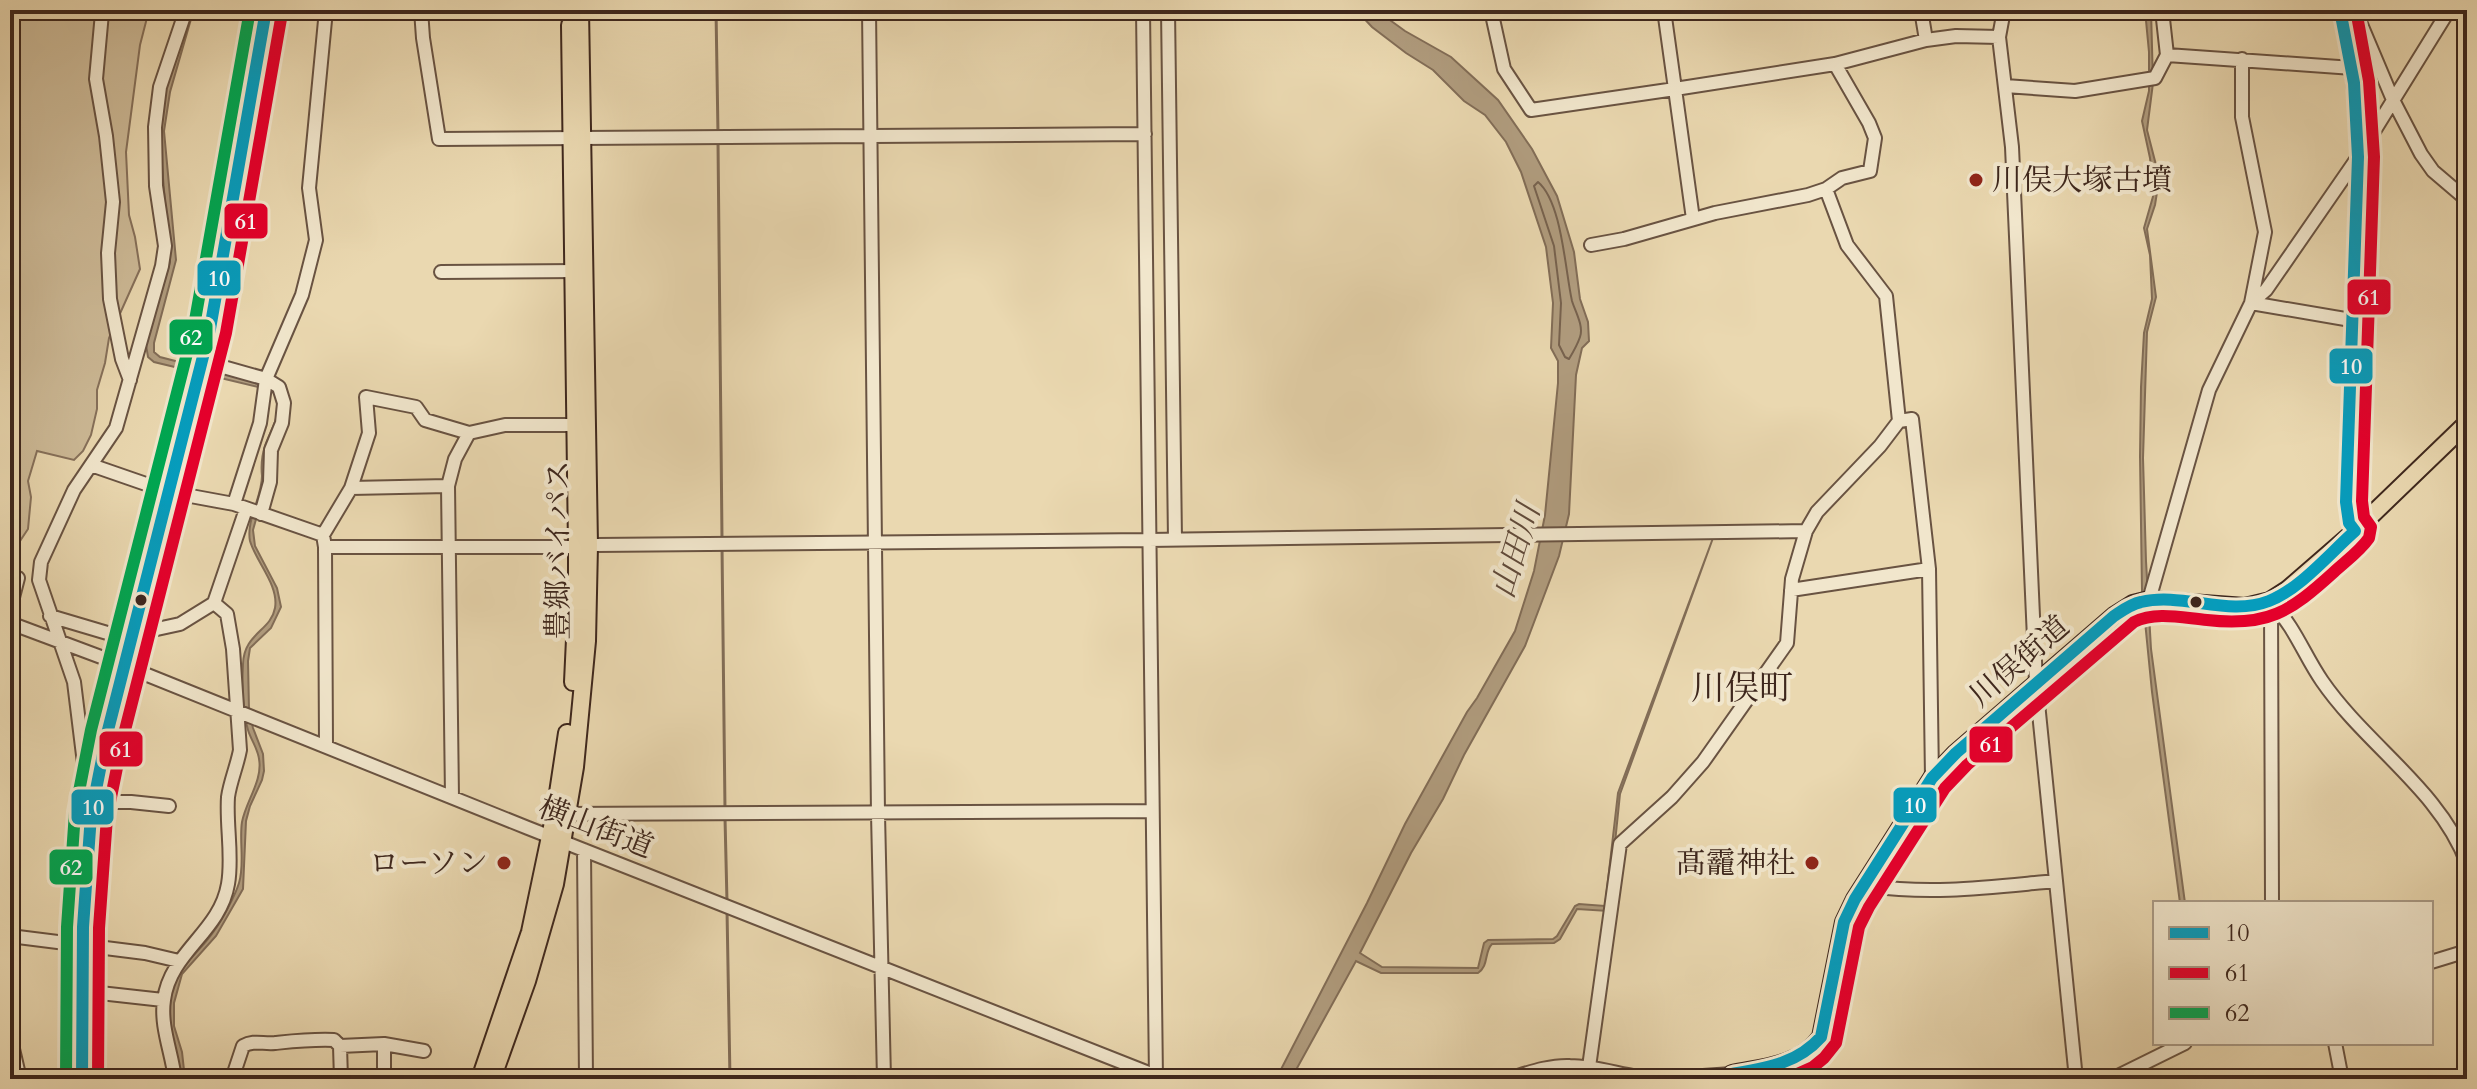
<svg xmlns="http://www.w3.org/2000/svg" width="2477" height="1089" viewBox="0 0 2477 1089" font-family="Cardo,'Noto Serif JP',serif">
  <rect width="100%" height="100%" fill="#ead8b0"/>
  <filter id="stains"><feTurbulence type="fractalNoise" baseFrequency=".0025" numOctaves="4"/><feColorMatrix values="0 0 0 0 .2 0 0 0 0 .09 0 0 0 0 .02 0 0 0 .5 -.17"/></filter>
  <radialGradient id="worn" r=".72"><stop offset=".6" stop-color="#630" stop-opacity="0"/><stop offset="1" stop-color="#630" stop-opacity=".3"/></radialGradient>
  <path fill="#cdba97" stroke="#86705a" stroke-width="2" d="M10,10H149L140,45L126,152L129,215L135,237L140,269L109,338L105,363L97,390V409L91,435L83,451L74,460L37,451L28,481L31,497L28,529L14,550L10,549Z"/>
  <path fill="#b09c7e" stroke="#826d57" stroke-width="2" d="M191,10H196L191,19L170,92L164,131L176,260L154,343V352L160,357L272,386L281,396L266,483L253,530L255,546L277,588L281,607L271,628L250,648L248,661L249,709L253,728L263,754L264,771L262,780L250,806L246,821L243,889L216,936L182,974L174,1003V1026L182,1052L185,1079H181C178,1053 167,1027 170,1002C174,965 196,958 214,931C222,920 235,896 239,883C245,864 239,841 242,822C246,801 263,780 259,759C258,749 251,740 248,730C242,711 242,684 243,664C244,633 271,631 275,608C279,585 256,562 250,541C246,520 262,497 262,476C261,466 262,455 265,446C271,428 288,406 271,390L154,362L148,357L146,345L170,262L159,130L165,91Z
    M1356,10H1376L1405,31L1451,57L1498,100L1532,149L1557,196L1574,252L1580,299L1588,322L1589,341L1582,348L1576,375L1569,514L1559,556L1525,646L1464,755L1443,799L1411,853L1360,953L1382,967L1478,968L1484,943L1488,940L1553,939L1557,936L1575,906L1579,904L1605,906L1618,793L1713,538L1620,794L1608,911L1577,909L1560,939L1554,943L1492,944C1484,952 1489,966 1478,973H1381L1356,961L1291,1079H1276L1367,903L1405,824L1467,712L1477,698L1515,631L1534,571L1545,515L1558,383V361L1551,348L1553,303L1546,247L1521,172L1506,142L1485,115L1464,101L1433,70L1406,53L1372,27Z
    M2145,10H2151L2153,83L2147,130L2156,165L2158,186L2155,205L2147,229L2156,297L2147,332L2143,458L2146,561L2151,649L2185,903H2180L2152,692L2142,591L2140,456L2141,387L2144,333L2152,299L2150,255L2144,228L2154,193L2150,158L2142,121L2149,91V52Z"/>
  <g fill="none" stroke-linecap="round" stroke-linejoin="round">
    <path stroke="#77624e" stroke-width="2" d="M1538,182C1562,202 1565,270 1572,301C1575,311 1584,326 1580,337C1578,343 1572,354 1569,359L1565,357L1559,345L1561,303L1554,246L1534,186Z"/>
    <path stroke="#826d57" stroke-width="3" d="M716,10L718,134
      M718,142L722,538
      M722,546L725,810
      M725,818L727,902
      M727,910L730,1079"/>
    <g stroke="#695342" stroke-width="16">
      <path id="minor" d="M421,10L423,38L439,139L1145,134
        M869,10L878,814L884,1079
        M1143,10L1156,1079
        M1168,10L1175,540
        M1491,10L1504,69L1531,110L1675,89L1693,219
        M1664,10L1675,89L1835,64L1926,40L1956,36L1999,37L2004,10
        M1921,10L1926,40
        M2162,10L2167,55
        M2340,10C2353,59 2357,106 2358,157L2346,502L2349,523L2355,531
        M2355,10L2393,100L2421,154L2433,171L2467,200
        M102,13L96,79L106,136L113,202L108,253L110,299L122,359L130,380
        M1999,37L2012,147L2036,683L2076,1079
        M2005,86L2075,91L2155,78L2167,55L2353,68
        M1591,245L1624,239L1715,213L1808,195L1826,189L1842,178L1870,171L1875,138L1869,123L1835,64
        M441,272L578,271
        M2251,303L2266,290L2358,157L2449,10
        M2251,303L2351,320
        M202,361L266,379L279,387L284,403L282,423L271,450L270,482L261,514
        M1899,421L1912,419L1929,569L1932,778
        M91,465L169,492L234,504L323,535
        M448,486L452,797
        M351,488L369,433L366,397L416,407L425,420L469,433
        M234,504L260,423L266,379L302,295L316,240L309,188L326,10
        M325,547H577L596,545L1148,540L1806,531
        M1791,590L1929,569
        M2149,600L2209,390L2251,303L2265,232L2242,117V59
        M2271,602L2272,903
        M2272,604C2295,627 2304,655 2322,681C2366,745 2440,790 2467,863
        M10,609L18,578
        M50,616L114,635L134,634L180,624L214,603
        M10,623L125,666L528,828L1164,1079
        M326,746L325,547L323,535L351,488L448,486L455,459L469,433L505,425H583
        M93,802H131L169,806
        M89,804L74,682L39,580L41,562L74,490L116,428L162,266L165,246L156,186L155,127L160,87L186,10
        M560,814L1152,811
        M584,850L586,1079
        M1865,884L1869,886C1935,895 1990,887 2056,881
        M10,936L145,953L179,961
        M2431,962L2467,951
        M82,991L163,1000
        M10,1036L20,1079
        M2335,1043L2342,1079
        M384,1044V1079
        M340,1046L341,1079
        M1589,1067L1620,844L1672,797L1703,762L1787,643L1792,579L1806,531L1817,512L1880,446L1899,421L1886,296L1847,245L1826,189
        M82,1079L83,927L91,815L107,734L210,329L266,10
        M175,1079C172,1053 160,1026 164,1000C170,952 220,932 228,884C233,856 226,826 228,797C230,782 237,766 240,750L233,649L227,614L214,603L246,509
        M232,1079L243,1046C254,1040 262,1044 275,1043C295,1041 313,1039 334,1040L340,1046L384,1044L424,1051
        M1508,1079C1528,1073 1549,1065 1570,1066C1600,1066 1628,1078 1658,1079
        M1659,1079L1732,1074
        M2112,1079L2185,1043"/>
    </g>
    <g stroke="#3e271d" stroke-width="20">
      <path id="major" d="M570,25L577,547V596L573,682
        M480,1079L530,932L555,813L567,733
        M492,1079L527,981L555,884L575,767L587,641L589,545L580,10
        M1732,1079V1074C1766,1067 1800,1066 1821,1037L1844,922L1855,899L1932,778L1956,753L2114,616L2133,604L2149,600L2245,607L2270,601L2287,590L2355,531L2467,423"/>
    </g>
    <use href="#minor" stroke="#f1e6cc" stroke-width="12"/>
    <use href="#major" stroke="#ead8b0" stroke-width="16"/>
    <g stroke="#f1e6cc" stroke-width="18">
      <path id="bus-1" d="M82,1079L83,927L91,815L107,734L210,329L266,10
        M1732,1079V1074C1766,1068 1797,1064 1821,1037L1844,922L1855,899L1932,778L1956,753L2114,616C2123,610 2131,604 2141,602C2183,592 2228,617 2269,601C2300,589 2330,553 2355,531L2349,523L2346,502L2358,157L2354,83L2340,10"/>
    </g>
    <g stroke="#f1e6cc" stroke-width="18">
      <path id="bus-2" d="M98,1079L99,928L107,817L123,738L226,333L282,13
        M1786,1079L1813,1067L1824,1058L1836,1043L1859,927L1869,907L1945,788L1967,765L2134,622C2156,611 2183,618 2207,620C2268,627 2290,612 2334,572C2346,561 2360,551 2369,538L2371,527L2364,517L2362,501L2374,157L2369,81L2356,10"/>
    </g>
    <g stroke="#f1e6cc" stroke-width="18">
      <path id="bus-3" d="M66,1079L67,927L75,812L91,730L194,326L250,10"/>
    </g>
    <use href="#bus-1" stroke="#069cbc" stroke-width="12"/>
    <use href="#bus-2" stroke="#e4002b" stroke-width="12"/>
    <use href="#bus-3" stroke="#00a651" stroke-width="12"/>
  </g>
  <g fill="#8f2418" stroke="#f1e6cc" stroke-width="3">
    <circle cx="1976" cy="180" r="8"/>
    <circle cx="504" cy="863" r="8"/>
    <circle cx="1812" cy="863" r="8"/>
  </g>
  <g fill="#3e271d" stroke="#f1e6cc" stroke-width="3">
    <circle cx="141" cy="600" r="7"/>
    <circle cx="2196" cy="602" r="7"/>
  </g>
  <g text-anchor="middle" stroke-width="8" stroke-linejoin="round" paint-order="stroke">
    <g font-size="30" fill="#3e271d" stroke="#f1e6cc" text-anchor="end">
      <text x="1992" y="190" text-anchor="start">川俣大塚古墳</text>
      <text x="488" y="873">ローソン</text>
      <text x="1796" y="873">髙靇神社</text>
    </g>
    <g font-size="30" fill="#3e271d" stroke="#f1e6cc">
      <text transform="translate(558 550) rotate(-90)" y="10">豊郷バイパス</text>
      <text transform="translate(2019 661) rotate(-41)" y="10">川俣街道</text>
      <text transform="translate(596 827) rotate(21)" y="10">横山街道</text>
    </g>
    <g font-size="32" font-style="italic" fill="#604a3a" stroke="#f1e6cc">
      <text transform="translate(1515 551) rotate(-73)" y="11">山田川</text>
    </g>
    <g font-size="34" fill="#3e271d" stroke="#f1e6cc">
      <text x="1742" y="699">川俣町</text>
    </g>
  </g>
  <g stroke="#f1e6cc" stroke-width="3">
    <rect x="223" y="202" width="46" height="38" rx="8" fill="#e4002b"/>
    <rect x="196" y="259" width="46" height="38" rx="8" fill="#069cbc"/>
    <rect x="2346" y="278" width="46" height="38" rx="8" fill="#e4002b"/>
    <rect x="168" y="318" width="46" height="38" rx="8" fill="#00a651"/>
    <rect x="2328" y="347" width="46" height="38" rx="8" fill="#069cbc"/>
    <rect x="1968" y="725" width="46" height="39" rx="8" fill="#e4002b"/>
    <rect x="98" y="730" width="46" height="38" rx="8" fill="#e4002b"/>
    <rect x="1892" y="786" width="46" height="38" rx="8" fill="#069cbc"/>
    <rect x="70" y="788" width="45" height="38" rx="8" fill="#069cbc"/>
    <rect x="48" y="848" width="46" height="38" rx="8" fill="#00a651"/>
  </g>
  <g font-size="22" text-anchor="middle" font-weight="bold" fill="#fff">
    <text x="246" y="229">61</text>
    <text x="219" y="286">10</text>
    <text x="2369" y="305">61</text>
    <text x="191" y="345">62</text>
    <text x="2351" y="374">10</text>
    <text x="1991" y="752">61</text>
    <text x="121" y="757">61</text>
    <text x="1915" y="813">10</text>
    <text x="93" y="815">10</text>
    <text x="71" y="875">62</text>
  </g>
  <rect width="2477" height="1089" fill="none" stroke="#ead8b0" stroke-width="40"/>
  <rect x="12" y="12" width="2453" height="1065" fill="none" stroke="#3e271d" stroke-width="4"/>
  <rect x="20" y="20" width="2437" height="1049" fill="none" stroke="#3e271d" stroke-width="2"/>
  <rect x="2153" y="901" width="280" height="144" fill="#f1e6cc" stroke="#a99a86" stroke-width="2"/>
  <rect x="2169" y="927" width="40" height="12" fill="#069cbc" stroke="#a99a86" stroke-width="2"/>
  <text x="2225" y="941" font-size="24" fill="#3e271d">10</text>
  <rect x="2169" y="967" width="40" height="12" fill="#e4002b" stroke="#a99a86" stroke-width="2"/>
  <text x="2225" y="981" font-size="24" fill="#3e271d">61</text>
  <rect x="2169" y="1007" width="40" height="12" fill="#00a651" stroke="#a99a86" stroke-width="2"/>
  <text x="2225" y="1021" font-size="24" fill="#3e271d">62</text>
  <rect width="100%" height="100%" filter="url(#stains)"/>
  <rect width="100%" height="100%" fill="url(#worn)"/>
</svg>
